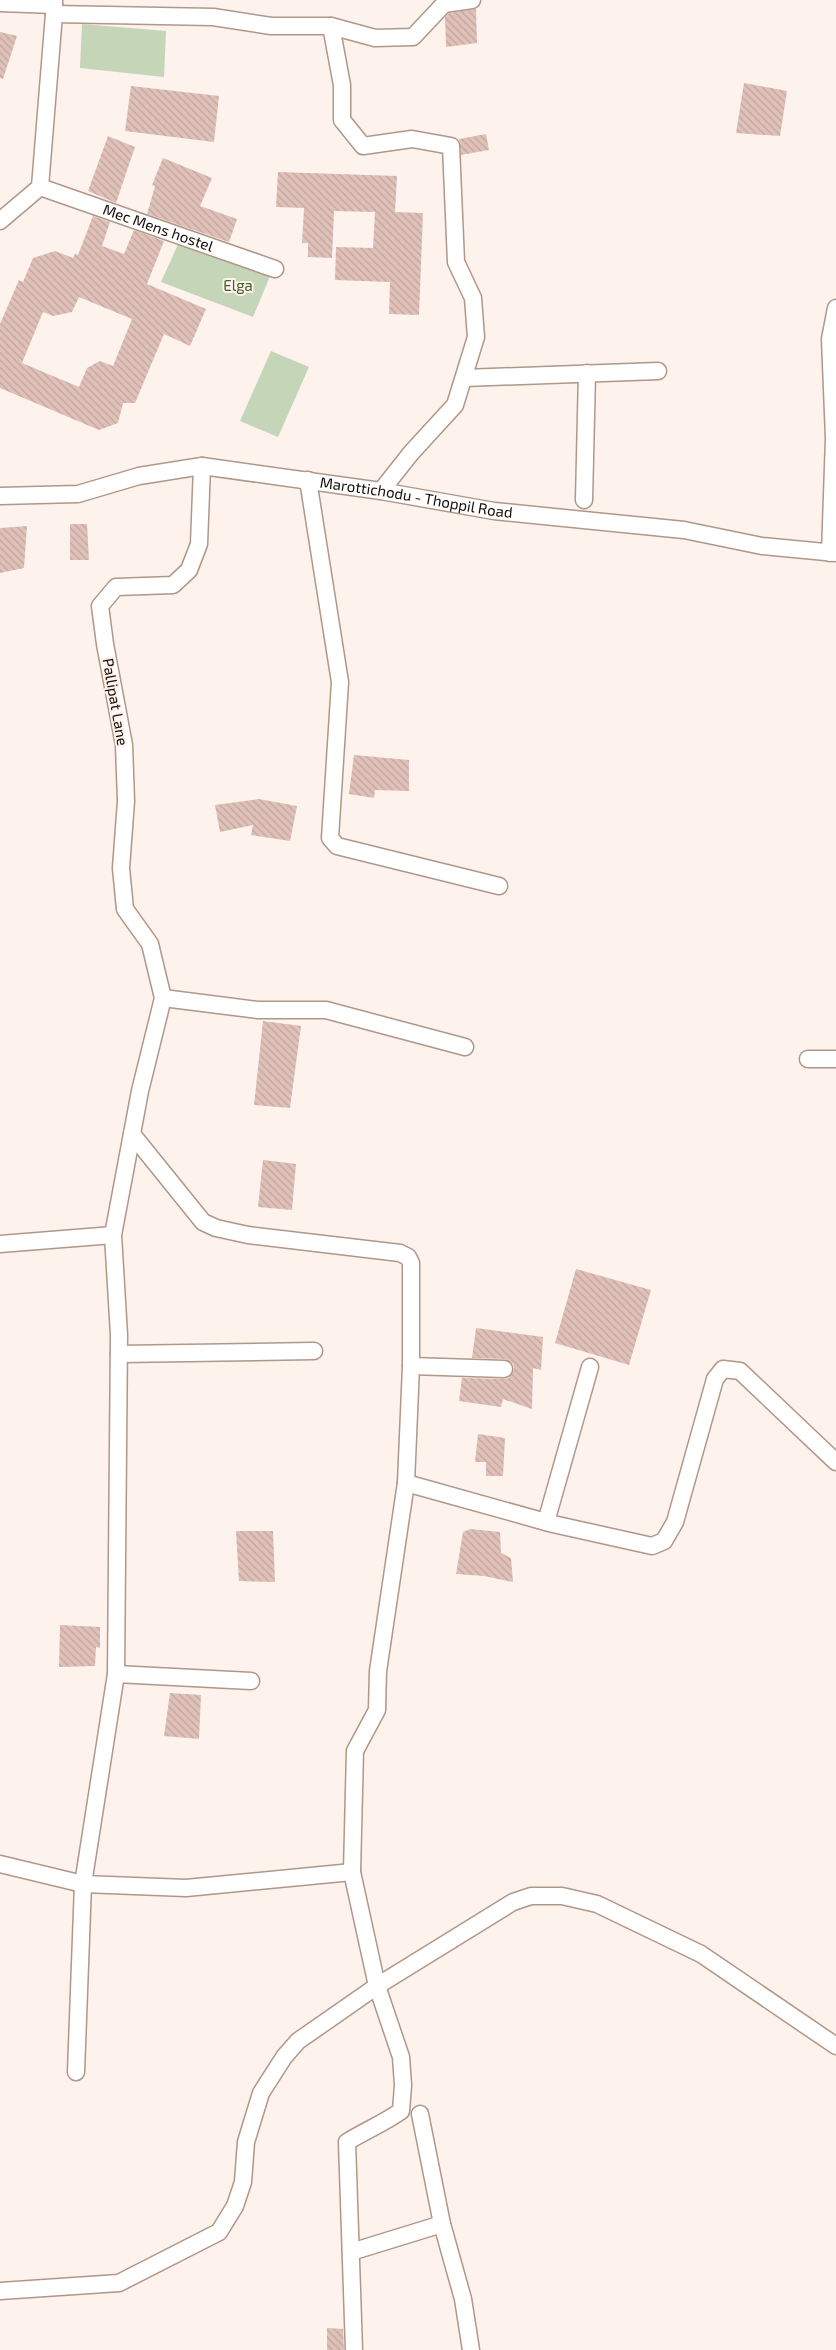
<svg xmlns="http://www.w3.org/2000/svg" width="836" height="2350" viewBox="0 0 836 2350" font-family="'Exo 2',sans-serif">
  <defs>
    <pattern id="building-back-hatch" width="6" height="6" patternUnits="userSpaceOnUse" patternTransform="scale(1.25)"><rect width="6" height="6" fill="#e0c1b9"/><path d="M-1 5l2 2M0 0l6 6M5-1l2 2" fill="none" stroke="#bfa59e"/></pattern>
  </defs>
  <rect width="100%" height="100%" fill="#fdf2ec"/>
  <path fill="#c4d5b8" d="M82,24L166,31L164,77L80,68Z
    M180,240L271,274L253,317L161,282Z
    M271,351L309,367L278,437L240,421Z"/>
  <path fill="url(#building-back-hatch)" fill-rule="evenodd" d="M476,9L477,43L446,47L445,17L449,13Z
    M0,32L17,36L3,79L0,78Z
    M744,83L787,91L780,136L736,133Z
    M131,86L219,96L214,142L125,131Z
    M486,134L489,150L461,155L459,139Z
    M108,136L135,147L116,203L88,191Z
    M163,158L212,178L200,206L237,219L229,242L147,214L155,186L152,185Z
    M278,172L397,176L395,212L423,213L419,315L389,314L390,282L335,280L336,247L373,248L375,212L334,211L332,258L308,257V243H302L304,208L276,207Z
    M93,216L110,222L102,246L124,254L134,230L164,241L147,284L206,309L190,346L164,334L135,403H123L118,423L99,430L0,388V324L19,280L23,282L33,258L55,251L73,258L75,254L78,255ZM79,297L132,319L113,366L100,361L87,368L79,387L22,363L43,312L53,316L72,312Z
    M70,524H87L89,560H70Z
    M27,526L24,568L0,573V528Z
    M354,755L409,760V791L375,790L374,798L349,794Z
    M259,799L297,806L290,841L251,835L253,825L220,832L215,805Z
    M263,1021L301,1026L290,1108L254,1105Z
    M263,1160L296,1164L292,1210L258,1207Z
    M576,1269L651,1290L629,1365L555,1343Z
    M476,1328L543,1337L541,1370L533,1368L532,1409L503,1399L501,1407L459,1401L462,1378L504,1379L509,1378L514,1370L513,1364L505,1359L472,1358Z
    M478,1434L505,1438L503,1476H486V1462H475Z
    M470,1529L500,1532L501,1553L511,1558L513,1582L484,1576L456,1574L463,1532Z
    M236,1531H273L275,1582L239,1581Z
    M60,1625L100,1627V1648L96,1647L95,1666L59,1667Z
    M170,1693L201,1695L199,1739L164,1736Z
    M327,2328L343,2329L344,2350H327Z"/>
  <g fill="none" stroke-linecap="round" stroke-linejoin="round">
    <g stroke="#b09788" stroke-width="19">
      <g id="street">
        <path d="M0,3L54,5"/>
        <path d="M54,14L213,17L271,26H331L375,38L413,37L444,4L472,0"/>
        <path d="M331,26L342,85V120L363,146L412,139L451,146L456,262L473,298L476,337L455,405L411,453L381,491"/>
        <path id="s1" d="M40,187L275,269"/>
        <path d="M0,221L40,187L54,14V0"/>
        <path d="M464,378L658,371"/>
        <path d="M308,480L340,682L330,838L337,846L499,886"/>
        <path id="s2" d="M0,496L78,494L139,476L202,466L381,491L494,511L684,530L762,546L836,553"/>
        <path d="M584,500L587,373"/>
        <path d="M830,553L834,438L830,339L836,308"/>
        <path d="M163,998L258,1010H326L465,1047"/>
        <path d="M808,1059H836"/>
        <path d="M132,1134L203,1222L216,1228L248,1235L400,1253L408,1257L411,1263V1366L406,1483L378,1671L377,1710L355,1751L352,1872L377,1986L401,2057L403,2085L401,2111C384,2123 365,2131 347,2142L354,2350"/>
        <path d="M0,1244L113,1235"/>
        <path d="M119,1354L314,1351"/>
        <path d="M411,1366L504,1369"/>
        <path d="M406,1483L553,1524L652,1546L664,1541L675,1522L715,1379L723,1369L740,1371L836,1462"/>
        <path d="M546,1522L590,1367"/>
        <path d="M116,1674L251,1681"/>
        <path d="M0,1864L83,1884L186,1888L352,1872"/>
        <path d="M76,2072L83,1884L116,1674L119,1335L113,1235L140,1091L163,998L150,944L125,909L121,868L126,801L124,745L105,644L100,606L116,587L173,585L189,570L199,544L202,466"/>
        <path d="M420,2114L442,2224L463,2299L471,2350"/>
        <path d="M351,2252L442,2224"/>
        <path d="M0,2291L119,2283L219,2232L235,2206L243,2182L246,2142L261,2093L284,2057L298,2041L377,1986L513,1902L531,1896H562L597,1904L701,1954L836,2046"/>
      </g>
    </g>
    <use href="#street" stroke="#fff" stroke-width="16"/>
  </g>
  <g text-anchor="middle" stroke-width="4" stroke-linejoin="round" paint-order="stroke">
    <g font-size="15" fill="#150c07" stroke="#fdf2ec">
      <text dy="5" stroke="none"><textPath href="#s1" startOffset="125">Mec Mens hostel</textPath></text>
      <text dy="5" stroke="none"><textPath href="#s2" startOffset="422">Marottichodu - Thoppil Road</textPath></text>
      <text transform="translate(115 702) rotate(80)" y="5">Pallipat Lane</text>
    </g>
    <g font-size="15" fill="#415e28" stroke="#fdf2ec">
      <text x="238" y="291">Elga</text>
    </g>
  </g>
</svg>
